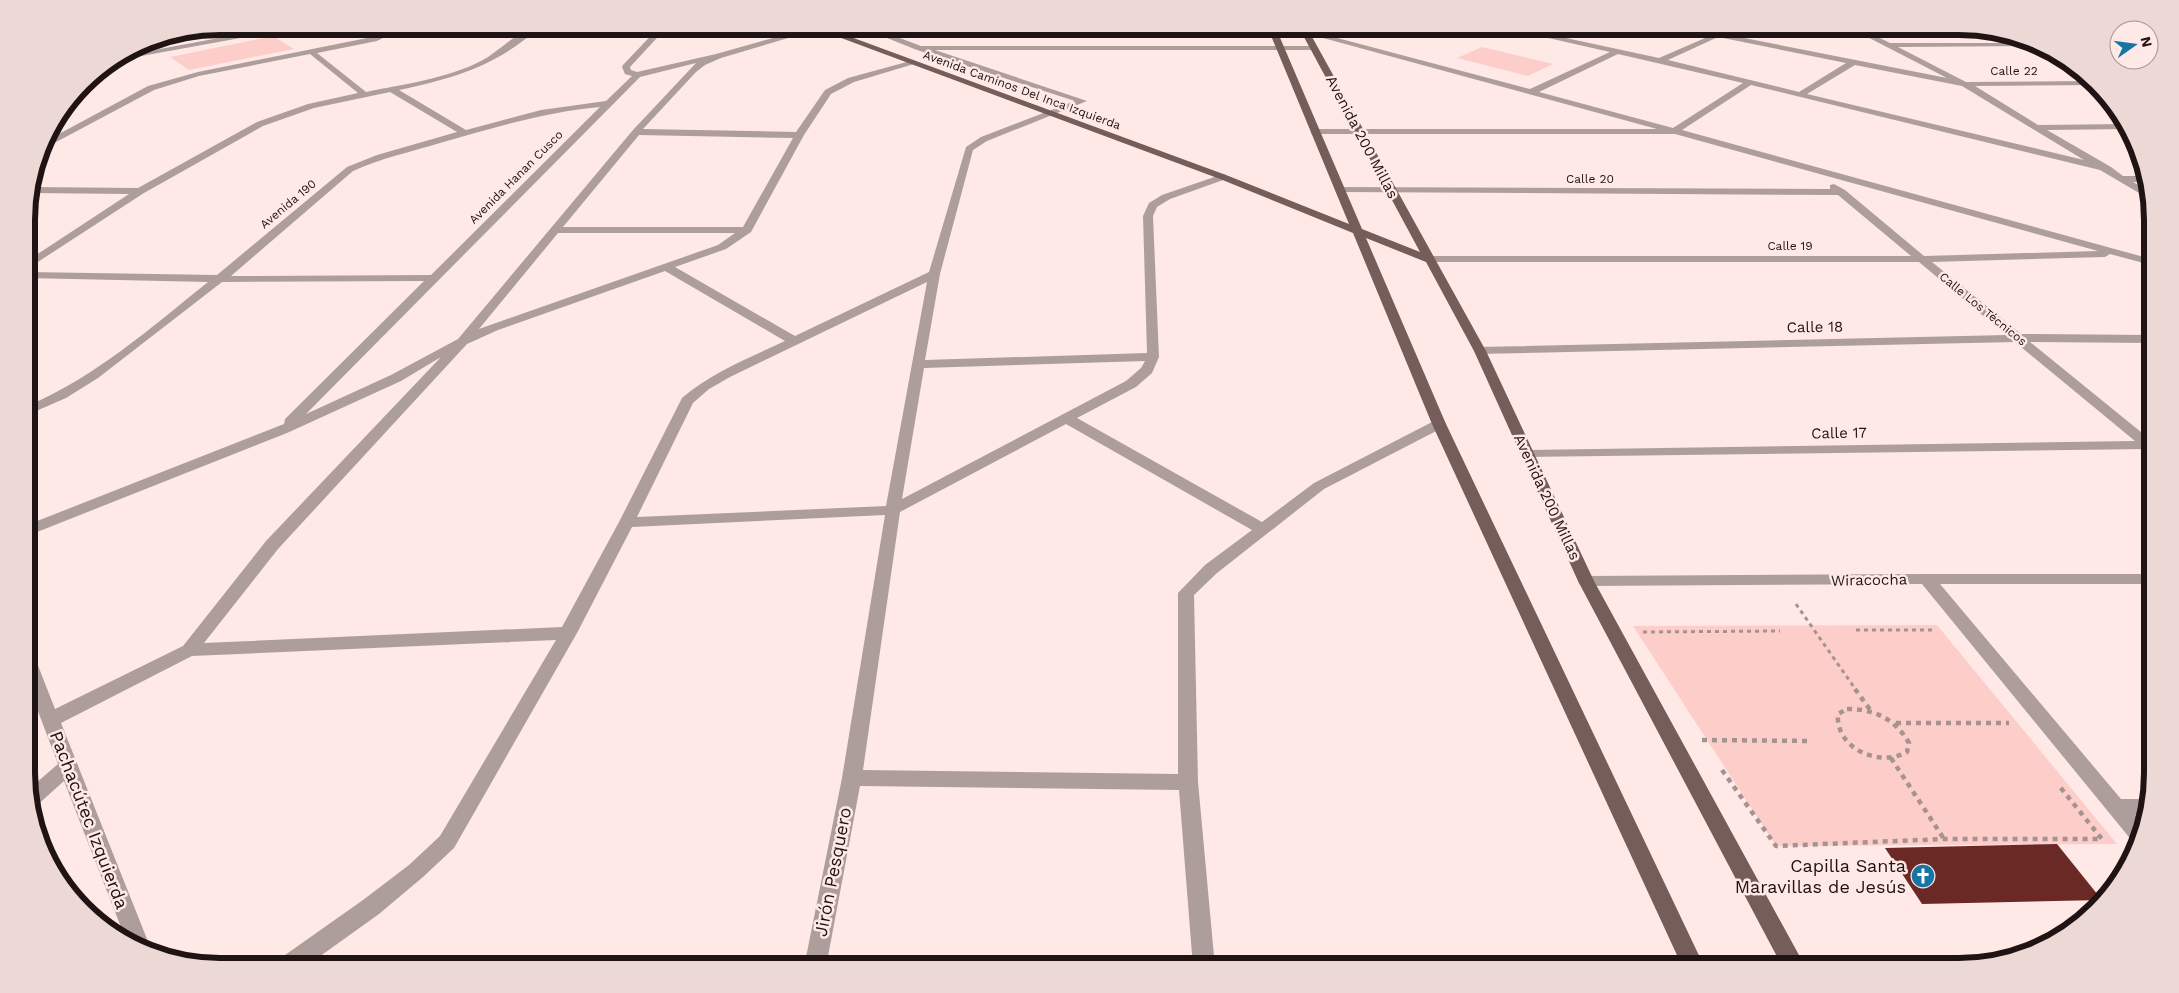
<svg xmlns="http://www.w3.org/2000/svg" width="2179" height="993" viewBox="0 0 2179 993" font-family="'Work Sans',sans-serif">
  <rect width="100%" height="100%" fill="#fee9e6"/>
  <path fill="#fdcec9" d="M273,36L294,49L189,70L170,57Z
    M1482,47L1553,64L1528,76L1457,58Z
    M1937,625L2117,844L1776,846L1633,626Z"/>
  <path fill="#6b2925" d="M2057,844L2102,900L1922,904L1885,848Z"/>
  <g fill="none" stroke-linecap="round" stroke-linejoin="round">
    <path stroke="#a49391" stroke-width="3" stroke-dasharray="4 4" stroke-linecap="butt" d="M1796,604L1856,690
      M1856,630H1933L1935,632
      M1643,632L1780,631"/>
    <path stroke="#a49391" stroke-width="4.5" stroke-dasharray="5 5" stroke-linecap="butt" d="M1855,689L1871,711
      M1847,709C1875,709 1895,719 1909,743L1907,752C1879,768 1835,748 1838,714Z
      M1896,723H2009
      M1702,740L1812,741
      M1891,758L1944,839
      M1722,770L1776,846L1944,839H2102L2060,787"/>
    <path fill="#ad9e9c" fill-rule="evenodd" d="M265,26H275L264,33L235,39L114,61L122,56L235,35Z
      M395,26H406L377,41L317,53L366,92C404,84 446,79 481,61C498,53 522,26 540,26C500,65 452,79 399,90L466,130L541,110L606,101L632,76L625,74L622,67L623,65L660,26H668L630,67L631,70L637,72L716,54L816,26L822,28L721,58L705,65L696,72L643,129L796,132L825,90L848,78L914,60V64L854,82L831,94L804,135L751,232L726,249L675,267L795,336L929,272L966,147L981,137L1075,101L917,50L857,26H868L921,46H1317V50H935L1087,101L987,141L973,150L940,274L925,360L1147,353L1143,216L1149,203L1162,195L1223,174L1226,175V179L1170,199L1157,207L1153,216L1159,357L1152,373L1136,387L1077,418L1262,522L1314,483L1434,421H1444L1446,424L1444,427L1324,489L1217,573L1194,595L1198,782L1215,967H1193L1179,790L860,786L826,967H804L842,778L885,515L632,527L577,633L454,848L423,877L379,914L305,967H275L278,960L363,900L409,865L440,836L556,640L192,656L61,723L151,949L149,953L126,940L64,781L35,807L30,808L28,790L58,764L28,685V657L34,659L37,663L55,709L183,646L266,541L441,357L401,381L287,433L27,536V525L284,424L285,419L424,281L222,282L98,378L66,398L27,415V406C94,378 152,327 208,282L27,278V272L217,275L347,167L377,155L457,132L390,92L314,108L263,126L144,193L27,269V261L129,194L31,193L32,187L138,188L257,122L308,104L358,93L310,54L199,76L154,90L43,149L44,142L148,86L198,72L372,37ZM696,63L633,130L458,339L391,375L306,414L640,77ZM600,107L431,275L231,276L353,171C381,158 411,152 440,143C493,128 545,112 600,107ZM639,135L793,138L743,227H563ZM558,233H735L718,245L479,329ZM665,271L785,341C749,358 712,372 682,398L619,522L562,627L204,643L278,549L467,344L498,330ZM927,282L886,506L637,517L693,403L709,389L730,377ZM1145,361L1141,368L1126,381L902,499L924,368ZM1066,424L1252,530L1205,565L1178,593V774L863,770L900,512Z
      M1279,26H1292L1530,89L1610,52L1496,26H1511L1559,37L1565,26H1573L1566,38L1659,58L1712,35L1700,26H1709L1719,33L1947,78L1846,26H1856L1890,43H2036L2043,46L1898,47L1966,82L2091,81L2096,85L1975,86L2038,125L2126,124L2129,129L2047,130L2111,167L2123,176H2146L2148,182H2133L2151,192V200L2100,170L1751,85L1682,130L2151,259V265L2110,254L2105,257L1932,262L2021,334L2152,335V343L2030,342L2152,441V451L2145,449L1523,457L1521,454L1523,451L1528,450L2135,441L2015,342L1476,354L1474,351L1480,347L2006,335L1919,262H1428L1422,259L1428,256H1911L1838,195L1339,192L1335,191V187L1830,189V185L1834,184L1845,190L1924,256L2098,251L1675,134H1311V130L1314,129H1657ZM1718,37L1846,63L1799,92L1668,60ZM1618,54L1743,83L1673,128L1539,92ZM1855,65L1962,86L2084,160L1807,94Z
      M1926,574H2152V584H1940L2121,799H2148L2144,815H2135L2143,824L2139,844L2133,842L1922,584L1586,586L1580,585L1578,581L1580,577L1586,576Z"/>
    <path fill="#755d59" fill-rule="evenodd" d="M809,26H821L1226,175L1349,224L1267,26H1275L1362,229L1420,252L1298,26H1306L1486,351L1594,581L1805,966H1782L1578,581L1474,351L1426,262L1366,238L1446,424L1704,966H1682L1432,424L1353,233L1220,179Z"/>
  </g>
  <defs>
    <g id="church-disc" transform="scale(1.25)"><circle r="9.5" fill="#1775a3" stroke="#fee9e6"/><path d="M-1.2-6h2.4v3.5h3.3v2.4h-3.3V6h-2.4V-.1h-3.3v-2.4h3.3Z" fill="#fff"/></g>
  </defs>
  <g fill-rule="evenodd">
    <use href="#church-disc" x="1923" y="876"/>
  </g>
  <g text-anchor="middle" stroke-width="5" stroke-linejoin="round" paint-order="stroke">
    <g font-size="12" fill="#1f1413" stroke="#fee9e6">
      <text x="2014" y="75">Calle 22</text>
      <text transform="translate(1022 90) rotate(20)" y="4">Avenida Caminos Del Inca Izquierda</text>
      <text transform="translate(516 177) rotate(-45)" y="4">Avenida Hanan Cusco</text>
      <text x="1590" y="183">Calle 20</text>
      <text transform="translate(288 204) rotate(-40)" y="4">Avenida 190</text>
      <text x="1790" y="250">Calle 19</text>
      <text transform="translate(1983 309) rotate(39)" y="4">Calle Los Técnicos</text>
    </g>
    <g font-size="15" fill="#1f1413" stroke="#fee9e6">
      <text transform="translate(1362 137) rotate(62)" y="5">Avenida 200 Millas</text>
      <text transform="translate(1815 327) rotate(-1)" y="5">Calle 18</text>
      <text transform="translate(1839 433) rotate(-1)" y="5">Calle 17</text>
      <text transform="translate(1547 497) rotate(65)" y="5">Avenida 200 Millas</text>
      <text transform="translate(1869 580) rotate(-1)" y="5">Wiracocha</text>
    </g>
    <g font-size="18" fill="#1f1413" stroke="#fee9e6">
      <text transform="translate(89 820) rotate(69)" y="6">Pachacútec Izquierda</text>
      <text transform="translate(833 872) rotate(-79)" y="6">Jirón Pesquero</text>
    </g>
    <g font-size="18" fill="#1f1413" stroke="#fee9e6" text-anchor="end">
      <text x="1906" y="872">Capilla Santa<tspan x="1906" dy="21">Maravillas de Jesús</tspan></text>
    </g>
  </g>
  <path d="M0 0H2179V993H0ZM220 35H1959A185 185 0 0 1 2144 220V773A185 185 0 0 1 1959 958H220A185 185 0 0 1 35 773V220A185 185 0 0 1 220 35Z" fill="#ecd8d5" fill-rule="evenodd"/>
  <path fill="none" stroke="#1f1413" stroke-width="6" d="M220 35H1959A185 185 0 0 1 2144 220V773A185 185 0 0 1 1959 958H220A185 185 0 0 1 35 773V220A185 185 0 0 1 220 35Z"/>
  <g transform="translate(2134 45) rotate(76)"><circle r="24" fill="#fee9e6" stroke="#a59492"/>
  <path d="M0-4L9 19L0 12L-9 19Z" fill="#1775a3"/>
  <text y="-8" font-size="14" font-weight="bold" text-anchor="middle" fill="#1f1413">N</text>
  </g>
</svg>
